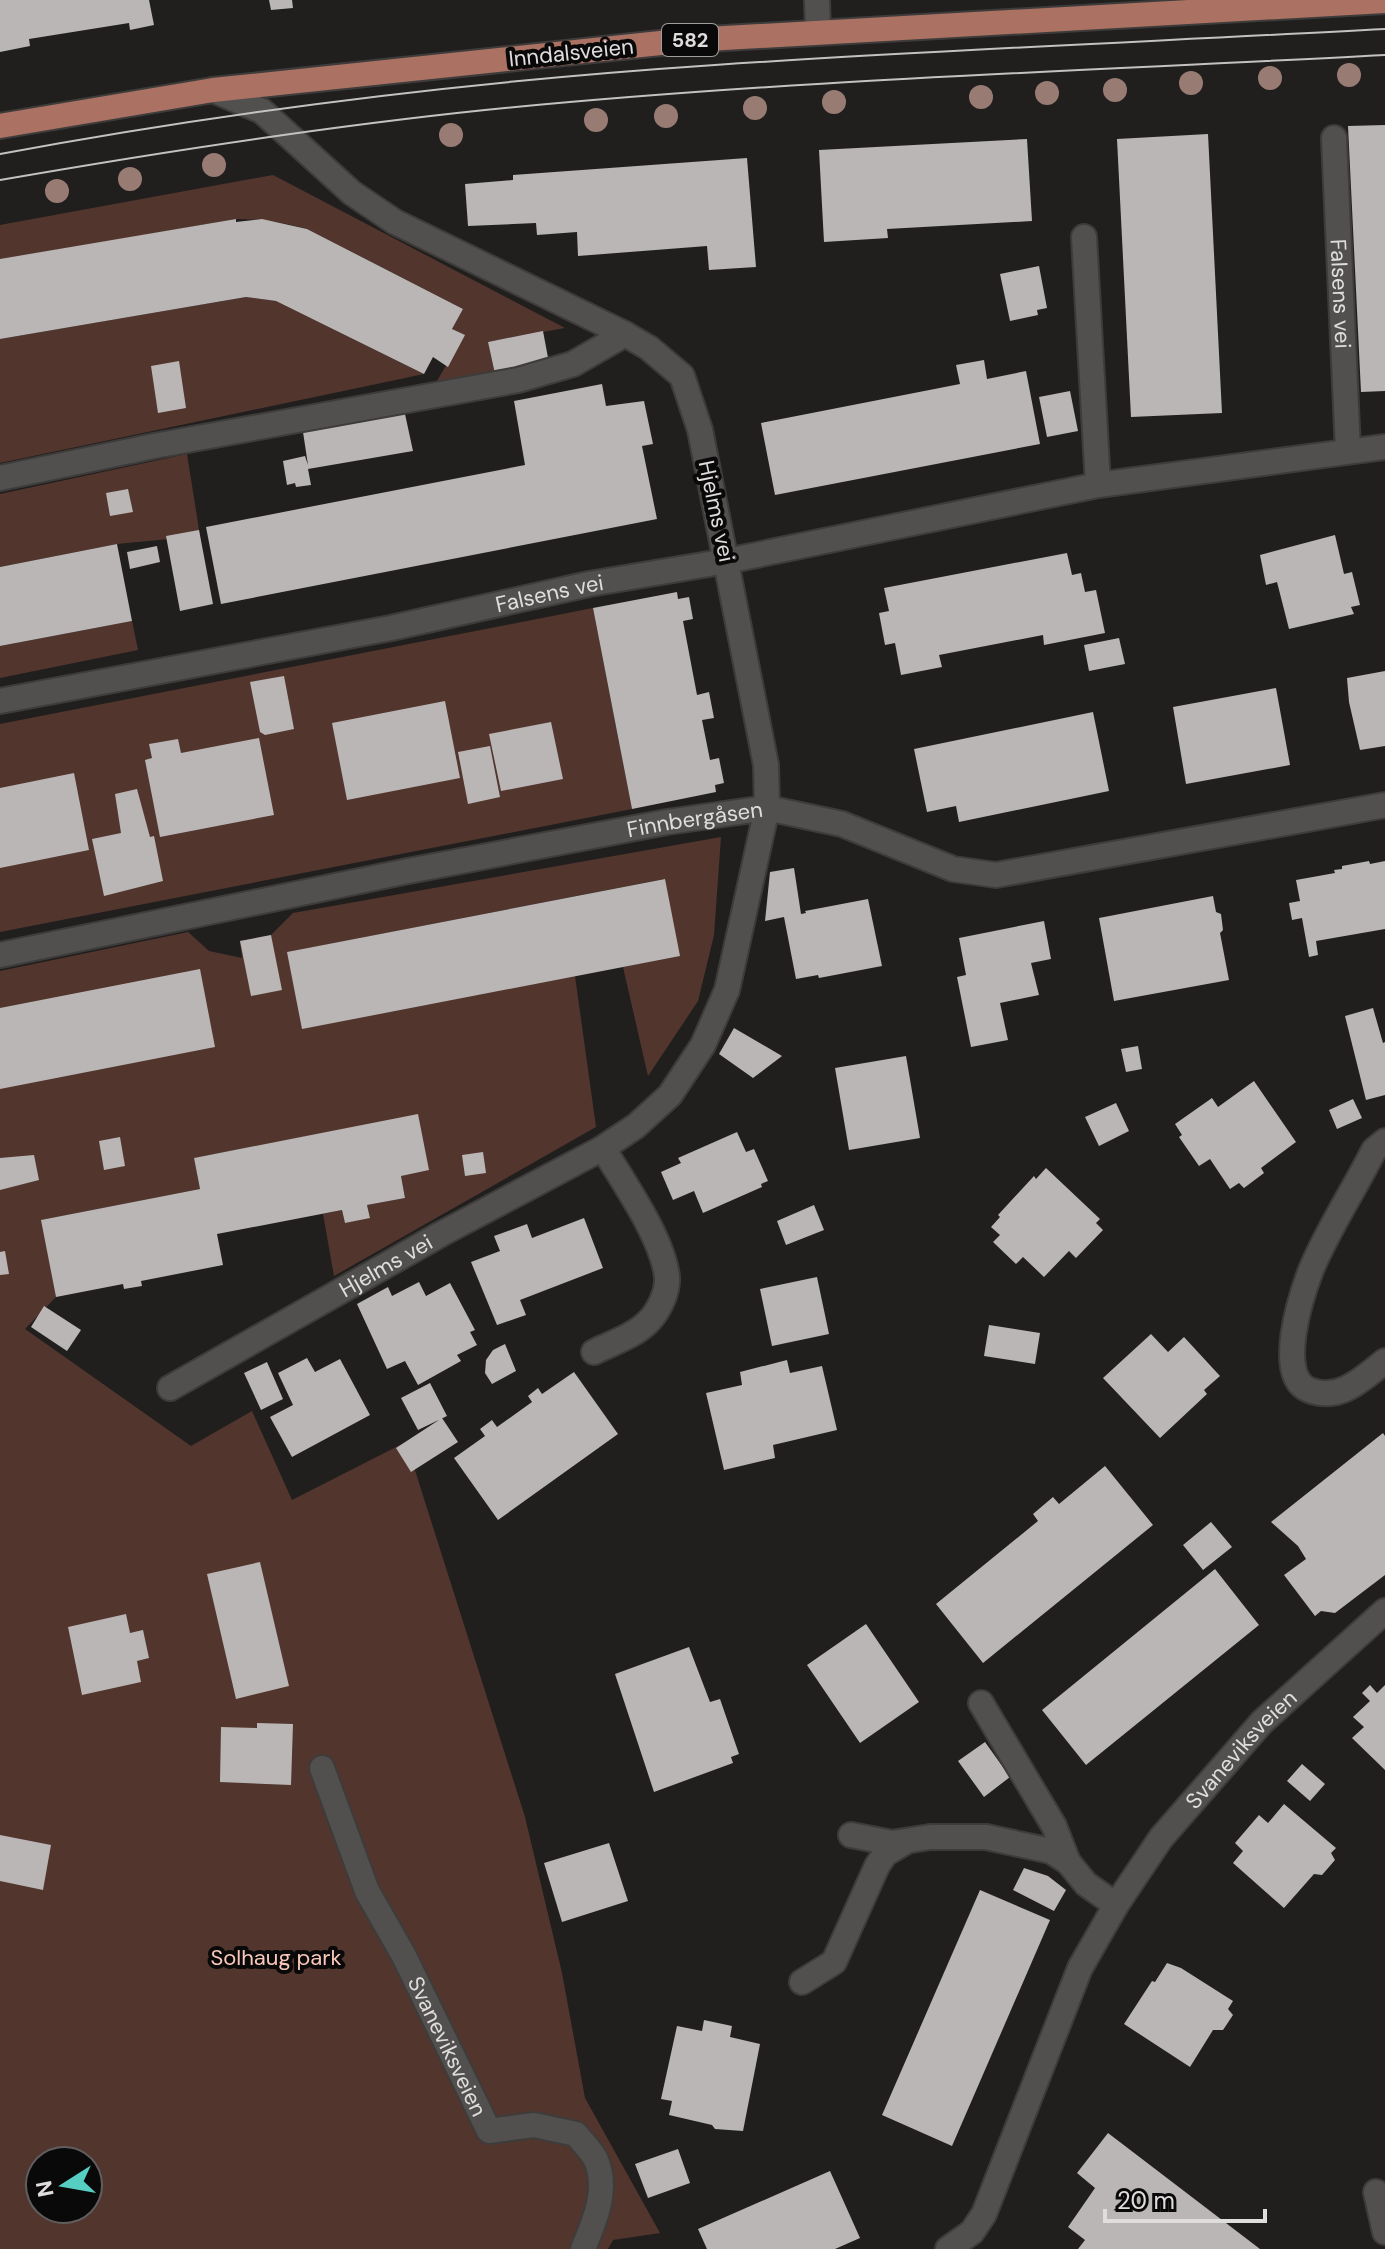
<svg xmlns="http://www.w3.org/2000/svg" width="1385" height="2249" viewBox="0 0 1385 2249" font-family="'DM Sans',sans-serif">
  <rect width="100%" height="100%" fill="#211f1e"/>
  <path fill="#52362e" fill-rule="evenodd" d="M273,175L565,328L488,342L495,374L434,386L464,335L452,329L463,309L307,229C282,222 261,219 236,219L0,260V225Z
    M246,297L276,301L424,374L0,463V339Z
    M187,454L200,536L117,544L0,567V494Z
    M593,608L632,809L0,932V724Z
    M132,621L138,650L0,678V646Z
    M721,837L714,935L698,1001L648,1076L623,967L679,955L664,879L288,952L575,976L596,1127L334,1276L323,1214L342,1210L345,1223L370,1217L367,1205L405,1198L401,1176L418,1115L194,1158L200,1189L42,1220L56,1297L25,1329L191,1446L252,1411L292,1500L406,1442L525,1817L562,1973L585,2098L660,2233L613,2240L608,2249H0V971L188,932L209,951L242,958L240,941L271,935L293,913ZM40,2161H88V2209H40Z"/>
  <path fill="#b9b6b5" d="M0,0H149L154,25L130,30L129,23L29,39L30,46L0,52Z
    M269,0H292L293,8L271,10Z
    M1385,125V391L1361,392L1348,126Z
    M1208,134L1222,413L1131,417L1117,139Z
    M1027,139L1032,221L887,229L888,238L824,242L819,150Z
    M747,158L756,267L709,270L707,246L578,256L577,232L537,235L536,223L468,226L465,184L513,180V175Z
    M236,219V222L262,219L307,229L463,309L452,329L465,335L448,367L433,357L424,374L276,301L246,297L0,339V259Z
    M1039,266L1047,308L1037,310L1038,315L1010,321L1000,274Z
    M543,331L549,363L495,374L488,342Z
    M984,360L987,379L1026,371L1040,444L775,495L761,423L960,384L956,365Z
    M179,361L186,408L158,413L151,366Z
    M602,384L606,406L644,401L653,444L642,446L657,519L221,604L206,527L525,465L514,401Z
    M1070,391L1078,431L1047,437L1039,397Z
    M405,414L413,451L308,469L311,485L296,487L295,483L287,485L283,461L305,456L308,465L303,432Z
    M128,489L133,512L110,516L106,493Z
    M199,530L213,604L180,611L166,536Z
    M1335,535L1344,574L1352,572L1360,605L1351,607L1354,614L1289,629L1277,582L1266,585L1260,555Z
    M117,544L132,621L0,646V567Z
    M157,546L160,562L130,569L127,552Z
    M1067,553L1072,575L1081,573L1085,592L1096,590L1105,633L1044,645L1043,635L939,655L942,667L901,675L895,643L885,645L879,613L889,611L884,588Z
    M677,592L678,599L689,597L693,619L683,621L697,695L709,692L714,718L702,720L710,760L719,758L724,783L715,785L716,792L632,809L593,608Z
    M1119,638L1125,664L1089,671L1084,645Z
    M1385,671V746L1360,750L1349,702L1347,678Z
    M284,676L294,729L265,735L260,732L250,682Z
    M1276,688L1290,765L1186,784L1173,707Z
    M445,701L460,778L347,800L332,723Z
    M1093,712L1109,791L959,822L956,806L927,812L914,749Z
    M551,722L563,779L501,791L489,734Z
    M259,738L274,815L160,837L145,760L152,758L149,744L178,739L181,753Z
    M490,746L500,797L468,804L458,752Z
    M74,773L89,850L0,868V788Z
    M137,789L150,837L154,836L163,881L104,896L92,839L121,833L115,794Z
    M1369,861L1370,864L1385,861V929L1316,941L1318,955L1309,957L1302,918L1292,920L1289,903L1300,901L1296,880L1335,873L1334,870L1342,869V866Z
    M794,868L801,914L806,913L805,911L868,899L882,966L819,978L818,975L796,979L784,917L765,921L770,872Z
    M665,879L680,956L302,1029L287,952Z
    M1213,896L1216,912L1221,914L1223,930L1220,933L1229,980L1114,1001L1099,918Z
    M1044,921L1051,959L1031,963L1039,995L1000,1003L1008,1040L971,1047L957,977L966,975L959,938Z
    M271,935L282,990L251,996L240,941Z
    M200,969L215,1047L0,1089V1008Z
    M1373,1008L1383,1043L1385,1042V1095L1366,1100L1345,1016Z
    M734,1028L782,1056L753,1078L719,1054Z
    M1138,1046L1142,1069L1126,1072L1121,1049Z
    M906,1056L920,1138L849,1150L835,1068Z
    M1254,1081L1296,1142L1261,1168L1264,1173L1244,1188L1239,1183L1230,1189L1210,1159L1199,1166L1179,1137L1182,1135L1175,1124L1212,1098L1218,1107Z
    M1353,1099L1362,1118L1337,1129L1329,1110Z
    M1116,1103L1129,1131L1099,1146L1085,1117Z
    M418,1114L429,1170L401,1176L405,1198L367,1205L370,1218L345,1223L342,1210L217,1234L223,1265L141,1281L142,1286L124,1289L123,1284L56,1297L41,1220L200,1189L194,1158Z
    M737,1132L746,1152L754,1149L768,1181L761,1184L762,1187L703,1213L694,1191L673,1200L661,1172L681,1163L678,1158Z
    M120,1137L125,1166L104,1170L99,1141Z
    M483,1152L486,1173L465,1176L462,1155Z
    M34,1155L39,1180L0,1190V1158Z
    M1046,1168L1100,1219L1096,1223L1103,1230L1076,1258L1069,1251L1044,1277L1023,1257L1016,1264L993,1242L1000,1235L991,1227L1000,1217L998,1215L1034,1176L1036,1179Z
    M814,1205L824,1230L786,1245L777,1221Z
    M584,1218L603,1268L520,1300L526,1315L497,1325L471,1262L500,1251L494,1236L527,1224L532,1238Z
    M5,1251L9,1274L0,1275V1252Z
    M817,1277L829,1334L772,1346L760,1289Z
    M419,1282L426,1296L450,1283L475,1330L470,1332L477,1345L457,1355L461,1361L418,1385L405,1361L387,1369L357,1304L388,1287L392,1296Z
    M44,1306L81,1330L67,1351L31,1327Z
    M989,1325L1040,1333L1035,1364L984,1356Z
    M1151,1334L1168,1352L1184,1337L1220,1376L1204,1390L1207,1394L1160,1438L1103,1378Z
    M505,1344L516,1371L492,1384L485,1373L486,1360L493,1350Z
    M307,1358L315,1372L340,1359L370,1415L292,1457L270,1417L293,1405L278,1373Z
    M787,1360L790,1373L822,1366L837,1430L773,1445L775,1458L724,1470L706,1393L742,1385L740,1372Z
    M267,1362L283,1399L261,1410L244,1373Z
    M574,1372L618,1434L498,1520L454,1458L485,1436L480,1429L492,1420L497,1427L532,1402L528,1396L538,1388L542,1394Z
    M430,1383L447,1416L418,1430L401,1398Z
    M442,1418L458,1442L411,1472L396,1448Z
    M1383,1433L1385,1436V1575L1335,1613L1321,1611L1315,1616L1284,1575L1306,1559L1298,1546L1271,1522Z
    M1105,1466L1153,1525L983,1663L936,1604L1038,1521L1033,1514L1053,1497L1059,1504Z
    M1211,1522L1232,1547L1203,1570L1183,1545Z
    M260,1562L289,1686L236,1699L207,1574Z
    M1215,1569L1259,1625L1086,1765L1042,1710Z
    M126,1614L130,1633L143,1630L149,1658L137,1661L141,1682L82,1695L68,1627Z
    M866,1624L919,1702L860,1743L807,1665Z
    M689,1647L710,1702L720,1699L739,1754L731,1757L733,1763L654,1792L615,1674Z
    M1370,1685L1377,1693L1385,1685V1770L1352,1738L1364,1727L1353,1717L1370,1701L1362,1693Z
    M257,1723L293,1724L291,1785L220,1782L221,1727L257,1728Z
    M985,1742L1010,1777L984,1797L958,1761Z
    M1302,1764L1325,1784L1310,1801L1287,1781Z
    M1284,1804L1336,1848L1331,1853L1335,1860L1322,1875L1314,1874L1284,1908L1233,1863L1243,1851L1235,1843L1259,1815L1268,1823Z
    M0,1835L51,1845L43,1890L0,1881Z
    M609,1843L628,1901L562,1922L544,1863Z
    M1024,1868L1048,1876L1066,1890L1054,1911L1013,1890Z
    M980,1890L1050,1920L952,2146L882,2115Z
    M1167,1963L1181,1968L1233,2001L1228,2009L1233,2015L1223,2030H1213L1190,2067L1124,2024L1152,1981L1155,1982Z
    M704,2020L732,2026L730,2037L760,2044L743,2131L715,2129L712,2125L669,2115L672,2101L661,2099L677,2026L702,2031Z
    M1108,2133L1260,2249H1078L1085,2240L1068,2227L1095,2188L1077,2173Z
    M678,2149L690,2183L648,2198L635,2164Z
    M830,2171L860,2238L835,2249H707L698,2229Z"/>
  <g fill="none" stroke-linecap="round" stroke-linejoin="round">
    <g stroke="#3e3c3b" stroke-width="28">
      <g id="minor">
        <path d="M817,0L818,32"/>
        <path id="s1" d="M1334,138L1348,451"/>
        <path d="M1084,237L1098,485"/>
        <path d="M0,478L154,446L518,380L573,364L625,334"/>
        <path id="s2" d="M0,701L391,628L589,584L727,561L1098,485L1385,447"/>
        <path id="s3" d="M0,955L408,871L667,822L767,808L842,824L953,869L996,875L1385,805"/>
        <path d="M1385,1141L1374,1150C1354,1190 1328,1229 1311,1270C1301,1296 1275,1376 1309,1390C1340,1402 1362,1379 1385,1361"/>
        <path d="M594,1352C612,1343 634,1336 648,1322C659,1311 668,1292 667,1277C663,1238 623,1182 603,1148"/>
        <path id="s4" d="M170,1388L441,1234L603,1148L636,1126L670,1095L703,1045L727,990L767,808L766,765L700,430L682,376L649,348L625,334L395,222L352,193L262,111L213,90"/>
        <path d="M981,1703L1054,1826L1068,1862"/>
        <path id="s5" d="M322,1768L367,1891L404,1956L489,2131L534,2125L576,2134C582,2142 592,2151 596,2160C609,2190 594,2222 583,2249"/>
        <path d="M851,1835L892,1843L930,1837H986L1051,1851L1068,1862L1086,1884L1116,1905"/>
        <path d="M802,1982L834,1962L877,1866L885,1854L907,1841"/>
        <path d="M1376,2192L1385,2232"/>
        <path id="s6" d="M948,2249L972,2232L984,2214L1080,1968L1116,1905L1161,1838L1262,1722L1385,1611"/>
      </g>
    </g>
    <g stroke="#3e3c3b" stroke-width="28">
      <path id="major" d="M0,126L213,90L689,40L1385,1"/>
    </g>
    <use href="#minor" stroke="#524f4f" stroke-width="24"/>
    <use href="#major" stroke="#ab7263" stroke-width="24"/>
    <path stroke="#c4c2c1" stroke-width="2" d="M0,154C236,110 475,81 715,65C938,50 1162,41 1385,29
      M0,180C161,152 322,127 485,110C784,80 1085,71 1385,55"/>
  </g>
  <g fill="#987c74">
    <circle cx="1349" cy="75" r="12"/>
    <circle cx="1270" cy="78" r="12"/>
    <circle cx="1191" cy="83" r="12"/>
    <circle cx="1115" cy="90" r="12"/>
    <circle cx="1047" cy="93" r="12"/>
    <circle cx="981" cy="97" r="12"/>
    <circle cx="834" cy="102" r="12"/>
    <circle cx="755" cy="108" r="12"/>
    <circle cx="666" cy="116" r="12"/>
    <circle cx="596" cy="120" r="12"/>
    <circle cx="451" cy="135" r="12"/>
    <circle cx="214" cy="165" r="12"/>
    <circle cx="130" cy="179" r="12"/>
    <circle cx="57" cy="191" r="12"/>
  </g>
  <g text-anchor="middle" stroke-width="8" stroke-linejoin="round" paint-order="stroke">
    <rect fill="#0a0909" stroke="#a09e9d" stroke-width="2" x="662" y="24" width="56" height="32" rx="6"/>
    <g font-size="20" font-weight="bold" fill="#e0dedd">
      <text x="690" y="47">582</text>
    </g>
    <g font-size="22" fill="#e0dedd" stroke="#0a0909">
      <text transform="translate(571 52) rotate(-6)" y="8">Inndalsveien</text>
      <text dy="8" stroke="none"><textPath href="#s1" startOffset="156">Falsens vei</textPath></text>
      <text transform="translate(717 511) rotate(78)" y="8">Hjelms vei</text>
      <text dy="8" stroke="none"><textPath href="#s2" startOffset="560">Falsens vei</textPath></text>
      <text dy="8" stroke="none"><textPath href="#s3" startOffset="708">Finnbergåsen</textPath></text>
      <text dy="8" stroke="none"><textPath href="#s4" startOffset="248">Hjelms vei</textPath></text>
      <text dy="8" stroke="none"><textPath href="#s6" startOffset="588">Svaneviksveien</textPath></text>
      <text dy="8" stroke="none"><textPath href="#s5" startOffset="306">Svaneviksveien</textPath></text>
    </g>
    <g font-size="22" fill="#f9c8ba" stroke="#0a0909">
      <text x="276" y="1965">Solhaug park</text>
    </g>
  </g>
  <g transform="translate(64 2185) rotate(259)"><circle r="38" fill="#0a0909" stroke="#605e5e" stroke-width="2"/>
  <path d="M0-6L14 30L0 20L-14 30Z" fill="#57cec2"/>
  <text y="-12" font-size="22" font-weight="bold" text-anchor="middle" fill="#e0dedd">N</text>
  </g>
  <path d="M1105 2209v12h160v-12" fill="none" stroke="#e0dedd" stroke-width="4"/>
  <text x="1117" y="2209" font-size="24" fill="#e0dedd" stroke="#0a0909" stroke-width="6" paint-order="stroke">20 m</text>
</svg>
